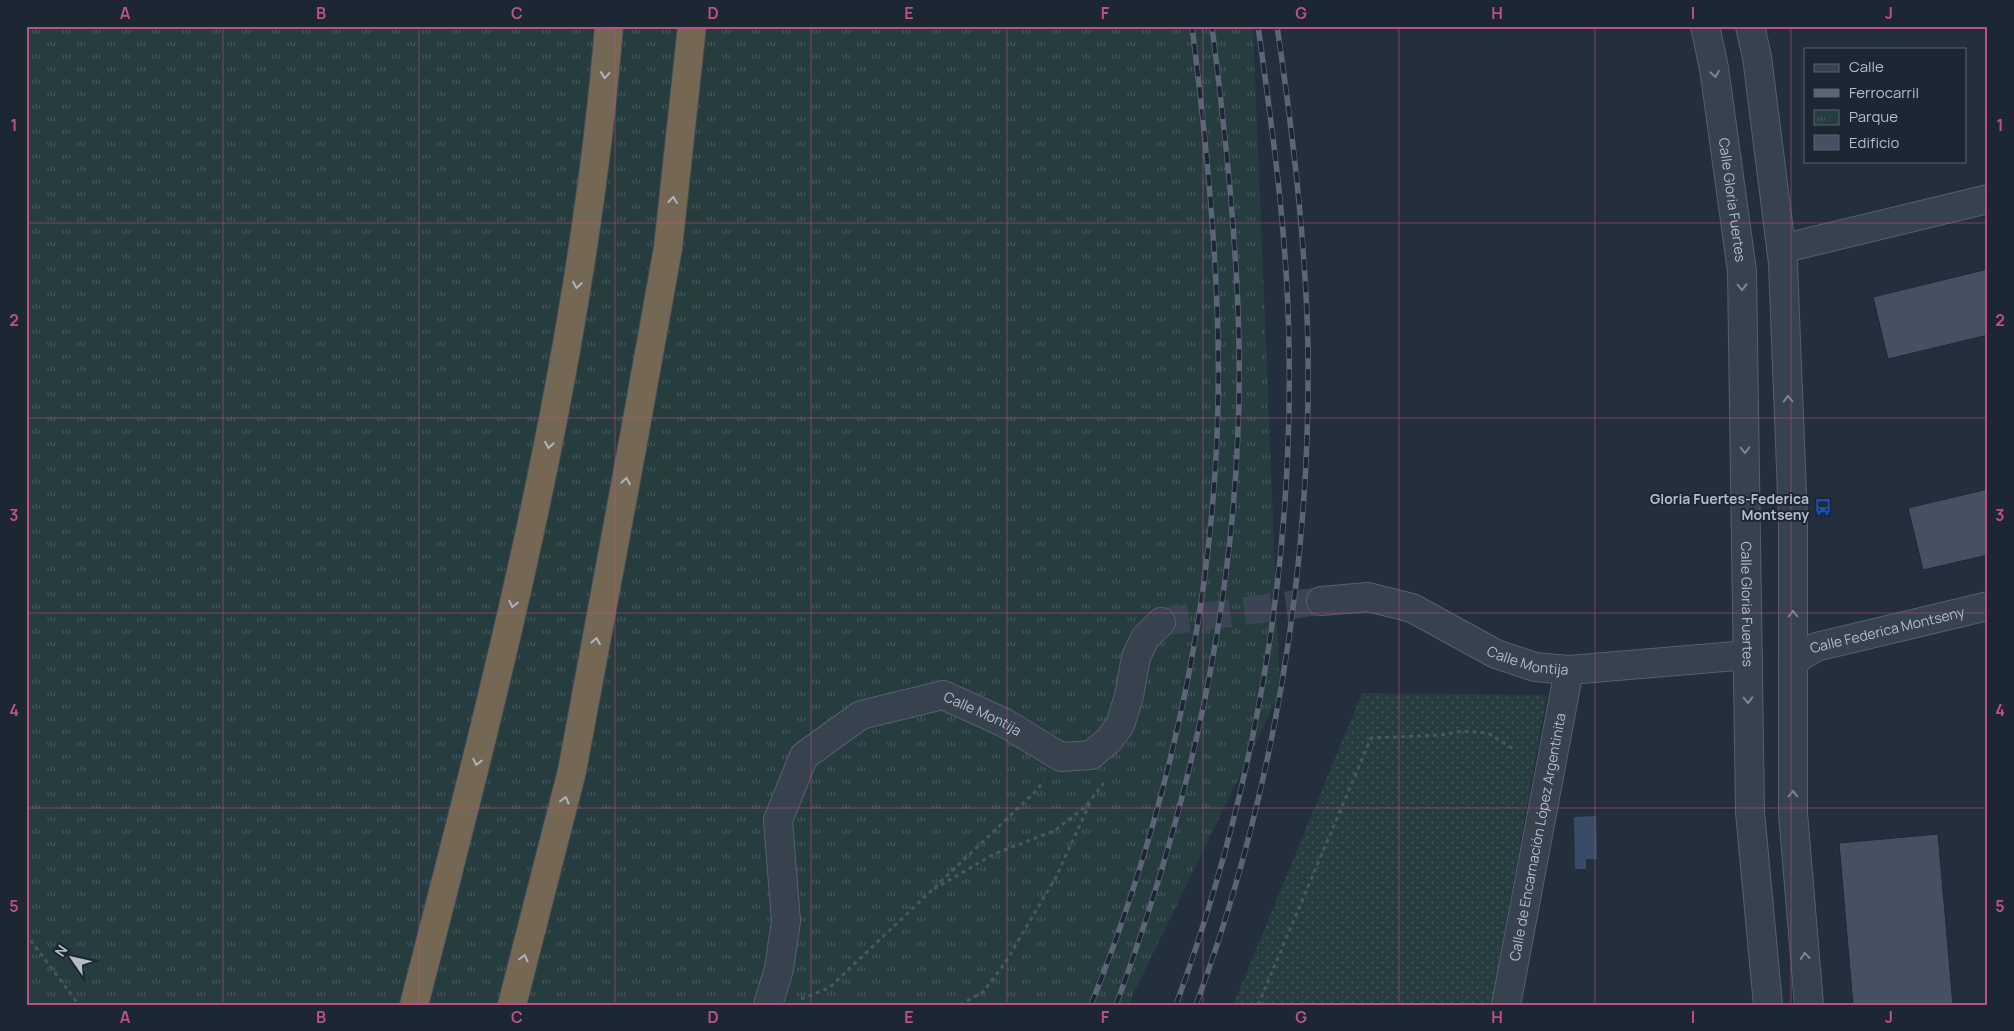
<svg xmlns="http://www.w3.org/2000/svg" width="2014" height="1031" viewBox="0 0 2014 1031" font-family="Manrope,sans-serif">
  <defs>
    <pattern id="grass-dots" width="8" height="8" patternUnits="userSpaceOnUse" patternTransform="scale(1.25)"><rect width="8" height="8" fill="#263c3f"/><path d="M2 2h.1M6 6h.1" fill="none" stroke="#435659" stroke-width="1.8" stroke-linecap="round"/></pattern>
    <pattern id="park-tufts" width="24" height="20" patternUnits="userSpaceOnUse" patternTransform="scale(1.25)"><rect width="24" height="20" fill="#263c3f"/><path d="M3 7l-1-3M5 7V3M7 7l1-3M15 17l-1-3M17 17v-4M19 17l1-3" fill="none" stroke="#435659"/></pattern>
  </defs>
  <rect width="100%" height="100%" fill="#242f3e"/>
  <path fill="url(#grass-dots)" d="M1362,693L1547,695L1491,1005H1233Z"/>
  <path fill="url(#park-tufts)" d="M26,26H1253L1280,693L1128,1005H26Z"/>
  <path fill="#394c67" d="M1596,816L1597,859H1586V869H1575L1574,817Z"/>
  <path fill="#455162" stroke="#1f2835" d="M1988,269V335L1888,359L1873,297Z
    M1988,489V555L1923,570L1908,508Z
    M1938,834L1953,1005H1853L1839,843Z"/>
  <g fill="none" stroke-linecap="round" stroke-linejoin="round">
    <path stroke="#3a4453" stroke-width="28" stroke-dasharray="28 14" stroke-linecap="butt" d="M1161,622L1321,601"/>
    <g stroke="#565f6c" stroke-width="30">
      <g id="minor">
        <path id="s1" d="M1705,26L1714,68L1742,271L1750,812L1768,1005"/>
        <path d="M1750,26L1757,57L1783,263L1793,520V813L1809,1005"/>
        <path d="M1781,249L1988,199"/>
        <path id="s2" d="M1321,601L1368,597L1412,608L1496,654L1535,667L1569,670L1748,655"/>
        <path id="s3" d="M1793,664L1801,656L1816,647L1988,606"/>
        <path id="s4" d="M768,1005L779,969L786,921L778,820L804,756L861,715L943,695L1005,723L1061,757L1091,755L1109,740L1120,725L1129,696L1136,657L1145,638L1161,622"/>
        <path id="s5" d="M1506,1005L1569,670"/>
      </g>
    </g>
    <g stroke="#434c59" stroke-width="30">
      <path id="highway" d="M414,1005C497,683 582,359 609,26
        M512,1005L572,771L632,448L668,248L692,26"/>
    </g>
    <path stroke="#44595c" stroke-width="3" stroke-dasharray="4 4" stroke-linecap="butt" d="M1085,26H1101
      M934,889L994,854L1054,831L1084,808L1104,783
      M26,934L79,1005
      M801,999L829,988L1036,791L1044,781
      M960,1005L983,992L1005,963L1056,877L1090,803
      M1258,1005L1371,738L1441,735L1463,731L1488,733L1515,750"/>
    <use href="#minor" stroke="#38414e" stroke-width="28"/>
    <use href="#highway" stroke="#746855" stroke-width="28"/>
    <g stroke="#5a6575" stroke-width="5.5">
      <path id="rail" d="M1091,1005C1175,795 1223,567 1218,340C1216,235 1205,130 1192,26
        M1116,1005C1195,793 1243,572 1239,345C1237,238 1225,132 1212,26
        M1176,1005C1253,794 1293,574 1289,349C1288,241 1273,133 1258,26
        M1196,1005C1273,797 1311,571 1308,349C1306,241 1293,133 1277,26"/>
    </g>
    <use href="#rail" stroke="#1d2633" stroke-width="4" stroke-dasharray="11" stroke-linecap="butt"/>
  </g>
  <defs><path id="oneway-chevron" d="M-2-3.5L2.5 0L-2 3.5" fill="none" stroke-width="1.6" stroke-linecap="round" stroke-linejoin="round" transform="scale(1.25)"/></defs>
  <g stroke="#7c8592">
    <use href="#oneway-chevron" transform="translate(1715 74) rotate(81)"/>
    <use href="#oneway-chevron" transform="translate(1742 287) rotate(89)"/>
    <use href="#oneway-chevron" transform="translate(1788 399) rotate(-92)"/>
    <use href="#oneway-chevron" transform="translate(1745 450) rotate(89)"/>
    <use href="#oneway-chevron" transform="translate(1793 614) rotate(-90)"/>
    <use href="#oneway-chevron" transform="translate(1748 700) rotate(89)"/>
    <use href="#oneway-chevron" transform="translate(1793 794) rotate(-90)"/>
    <use href="#oneway-chevron" transform="translate(1805 956) rotate(-95)"/>
  </g>
  <g stroke="#aeb4bd">
    <use href="#oneway-chevron" transform="translate(605 75) rotate(95)"/>
    <use href="#oneway-chevron" transform="translate(673 200) rotate(-83)"/>
    <use href="#oneway-chevron" transform="translate(577 285) rotate(100)"/>
    <use href="#oneway-chevron" transform="translate(549 445) rotate(100)"/>
    <use href="#oneway-chevron" transform="translate(626 481) rotate(-80)"/>
    <use href="#oneway-chevron" transform="translate(513 604) rotate(103)"/>
    <use href="#oneway-chevron" transform="translate(596 641) rotate(-80)"/>
    <use href="#oneway-chevron" transform="translate(477 762) rotate(103)"/>
    <use href="#oneway-chevron" transform="translate(565 800) rotate(-75)"/>
    <use href="#oneway-chevron" transform="translate(524 958) rotate(-75)"/>
  </g>
  <path fill="none" stroke="#bd5182" stroke-width="1" stroke-opacity="0.55" d="M223,26V1005M419,26V1005M615,26V1005M811,26V1005M1007,26V1005M1203,26V1005M1399,26V1005M1595,26V1005M1791,26V1005M26,223H1988M26,418H1988M26,613H1988M26,808H1988"/>
  <defs>
    <g id="bus-bare" transform="scale(1.35)"><path d="M-5-6H5V4H4V6H2V4H-2V6H-4V4H-5ZM-3.5-4V0h7V-4ZM-3.5 1.2v1.5H-2V1.2ZM2 1.2v1.5H3.5V1.2Z" fill="#1a4fb4" stroke="#1d2633" stroke-width="2.5" paint-order="stroke"/></g>
  </defs>
  <g fill-rule="evenodd">
    <use href="#bus-bare" x="1823" y="507"/>
  </g>
  <g text-anchor="middle" stroke-width="4" stroke-linejoin="round" paint-order="stroke">
    <g font-size="14" fill="#b4bcc9" stroke="#1d2633">
      <text dy="5" stroke="none"><textPath href="#s1" startOffset="176">Calle Gloria Fuertes</textPath></text>
      <text dy="5" stroke="none"><textPath href="#s1" startOffset="581">Calle Gloria Fuertes</textPath></text>
      <text dy="5" stroke="none"><textPath href="#s3" startOffset="102">Calle Federica Montseny</textPath></text>
      <text dy="5" stroke="none"><textPath href="#s2" startOffset="221">Calle Montija</textPath></text>
      <text dy="5" stroke="none"><textPath href="#s4" startOffset="455">Calle Montija</textPath></text>
      <text dy="5" stroke="none"><textPath href="#s5" startOffset="171">Calle de Encarnación López Argentinita</textPath></text>
    </g>
    <g font-size="14" font-weight="bold" fill="#b4bcc9" stroke="#1d2633" text-anchor="end">
      <text x="1809" y="504">Gloria Fuertes-Federica<tspan x="1809" dy="16">Montseny</tspan></text>
    </g>
  </g>
  <rect width="2014" height="1031" fill="none" stroke="#1d2633" stroke-width="55"/>
  <rect x="1804" y="48" width="162" height="115" fill="#1d2633" stroke="#59626f"/>
  <rect x="1814" y="64" width="25" height="8" fill="#38414e" stroke="#59626f"/>
  <text x="1849" y="72" font-size="15" fill="#b4bcc9">Calle</text>
  <rect x="1814" y="89" width="25" height="8" fill="#5a6575" stroke="#59626f"/>
  <text x="1849" y="98" font-size="15" fill="#b4bcc9">Ferrocarril</text>
  <rect x="1814" y="110" width="25" height="15" fill="url(#park-tufts)" stroke="#59626f"/>
  <text x="1849" y="122" font-size="15" fill="#b4bcc9">Parque</text>
  <rect x="1814" y="135" width="25" height="15" fill="#455162" stroke="#59626f"/>
  <text x="1849" y="148" font-size="15" fill="#b4bcc9">Edificio</text>
  <g transform="translate(72 958) rotate(304)" stroke="#1d2633" stroke-width="4" paint-order="stroke">
  <path d="M0-4L9 19L0 12L-9 19Z" fill="#b4bcc9"/>
  <text y="-8" font-size="14" font-weight="bold" text-anchor="middle" fill="#b4bcc9">N</text>
  </g>
  <rect x="28" y="28" width="1958" height="976" fill="none" stroke="#bd5182" stroke-width="2"/>
  <g font-size="16" text-anchor="middle" font-weight="bold" fill="#bd5182">
    <text x="125" y="19">A</text>
    <text x="321" y="19">B</text>
    <text x="517" y="19">C</text>
    <text x="713" y="19">D</text>
    <text x="909" y="19">E</text>
    <text x="1105" y="19">F</text>
    <text x="1301" y="19">G</text>
    <text x="1497" y="19">H</text>
    <text x="1693" y="19">I</text>
    <text x="1889" y="19">J</text>
    <text x="14" y="131">1</text>
    <text x="2000" y="131">1</text>
    <text x="14" y="326">2</text>
    <text x="2000" y="326">2</text>
    <text x="14" y="521">3</text>
    <text x="2000" y="521">3</text>
    <text x="14" y="716">4</text>
    <text x="2000" y="716">4</text>
    <text x="14" y="912">5</text>
    <text x="2000" y="912">5</text>
    <text x="125" y="1023">A</text>
    <text x="321" y="1023">B</text>
    <text x="517" y="1023">C</text>
    <text x="713" y="1023">D</text>
    <text x="909" y="1023">E</text>
    <text x="1105" y="1023">F</text>
    <text x="1301" y="1023">G</text>
    <text x="1497" y="1023">H</text>
    <text x="1693" y="1023">I</text>
    <text x="1889" y="1023">J</text>
  </g>
</svg>
